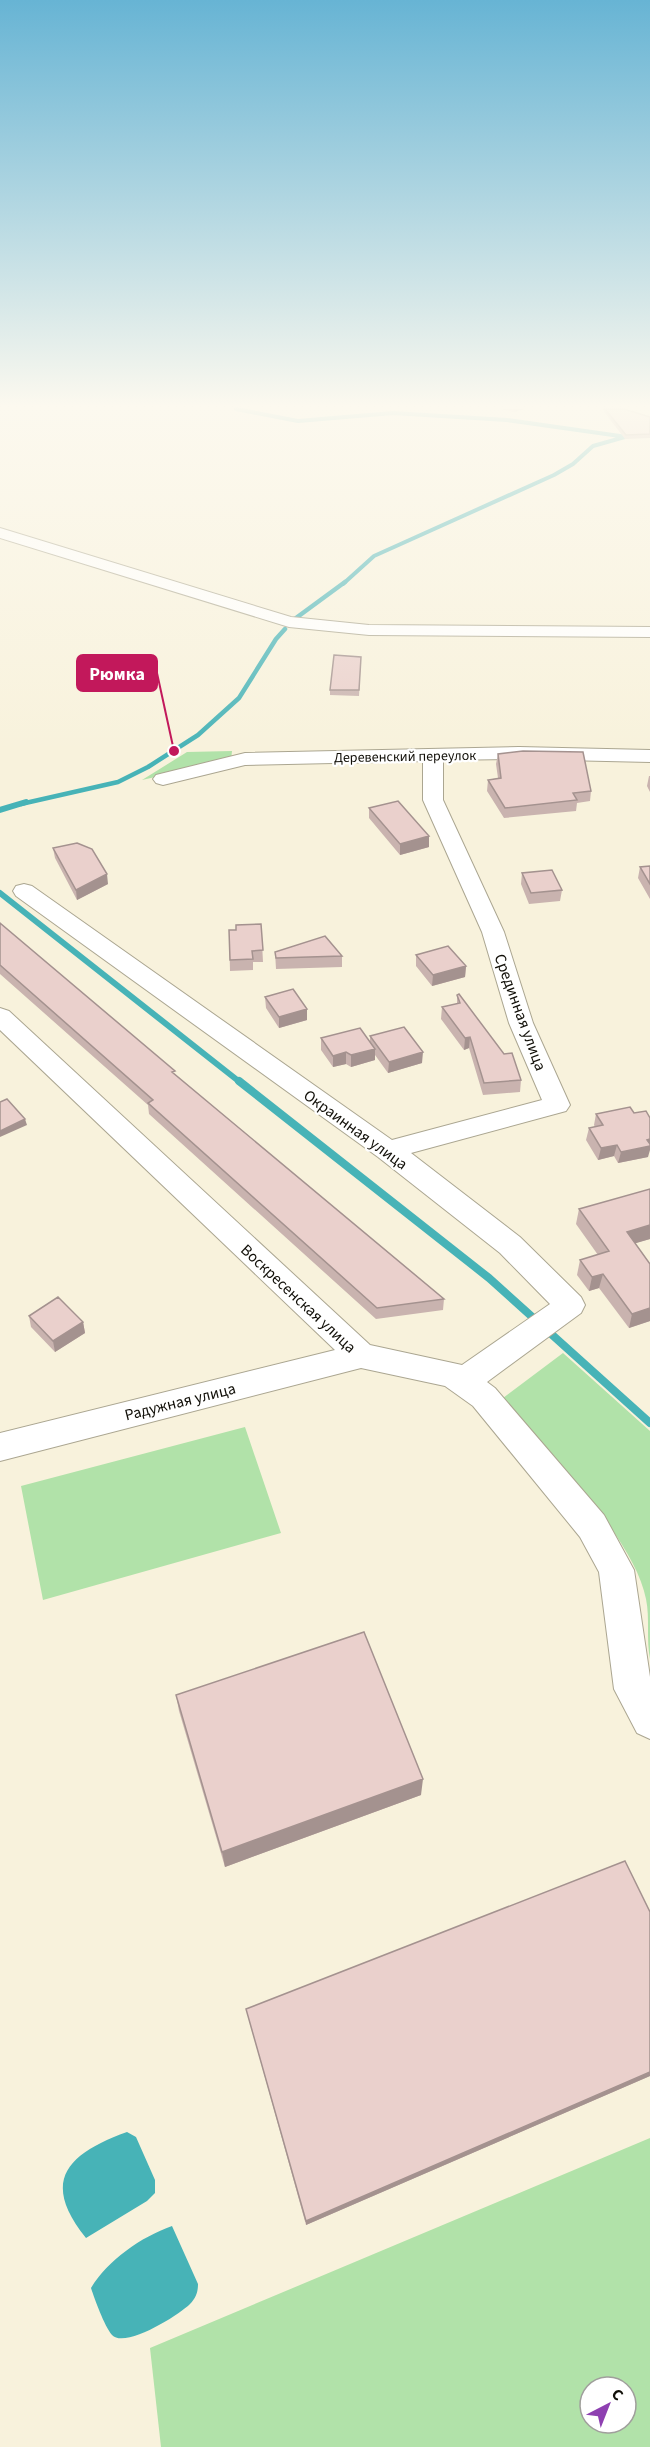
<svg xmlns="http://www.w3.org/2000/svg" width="650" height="2447" viewBox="0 0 650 2447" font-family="'Source Sans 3',sans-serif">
  <rect width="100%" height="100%" fill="#f8f2dc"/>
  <path fill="#b1e2a9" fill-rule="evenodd" d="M232,751L231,760L142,780L187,752Z
    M563,1353L650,1431V1659C646,1639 650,1618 646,1599C634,1537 544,1448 503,1398Z
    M245,1427L281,1533L43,1600L21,1486Z
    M650,2138V2447H161L150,2348ZM590,2387H626V2423H590Z"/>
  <path fill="#47b3b7" d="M127,2132L136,2137L155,2180V2193L147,2201L86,2238C39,2180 69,2153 127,2132Z
    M172,2226L198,2284C198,2292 196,2298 190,2304C179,2315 125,2349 112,2335C104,2325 95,2300 91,2288C108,2260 141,2237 172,2226Z"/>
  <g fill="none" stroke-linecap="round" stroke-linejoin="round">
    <path stroke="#47b3b7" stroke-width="4" d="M236,409L298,421L393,413L507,420L627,437
      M343,584L374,556L554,475L573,464L593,446L650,430"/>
    <path stroke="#47b3b7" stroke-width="4.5" d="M296,618L345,582
      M21,804L118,782L148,767L198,735L239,698L276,639L285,629"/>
    <path stroke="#47b3b7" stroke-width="6" d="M0,810L26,802
      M0,893L241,1083"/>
    <path stroke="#47b3b7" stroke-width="8" d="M239,1081L489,1278L650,1423"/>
    <g stroke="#aba691" stroke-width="2">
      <path id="minor" d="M0,528L291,617L369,625L650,627V637L369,635L289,627L0,538Z
        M519,747L650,750V762L519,759L443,760V800L504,932L533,1023L570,1105L566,1111L411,1153L520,1237L581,1297L585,1305L581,1313L487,1382L495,1388L604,1515L634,1570L650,1677V1739L637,1733L614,1689L599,1572L580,1537L473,1406L445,1386L361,1368L0,1461V1433L335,1350L0,1030V1008L9,1011L370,1345L462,1365L550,1304L500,1253L378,1157L16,896L13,891L16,886L24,884L32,886L392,1140L542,1100L509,1023L482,932L423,800V761L245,765L163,785L156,783L153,779L156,775L245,753Z"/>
    </g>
    <use href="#minor" fill="#fff" fill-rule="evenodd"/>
  </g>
  <path fill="#c9b3af" d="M500,409H524L514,412Z
    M602,409H624L650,417V438L625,439Z
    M361,657L359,696L330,695V690Z
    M498,754L591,791L590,801L577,803L576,811L504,818L487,791L488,780L498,778L496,764Z
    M649,776H650V792L647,786Z
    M369,808L429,836V847L400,855L369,818Z
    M53,848L108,884L77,900L55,858Z
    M650,866V899L638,878L640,867Z
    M522,873L562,890L560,901L529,904L521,884Z
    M0,923L175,1075L444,1299L443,1310L376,1319L149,1114L148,1105L0,974Z
    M261,924L263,962H253V970L230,971L229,930H236Z
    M275,952L342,956V967L276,969Z
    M416,955L466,966L465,977L432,986L416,966Z
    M457,995L521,1080L520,1092L483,1095L469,1048L464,1050L441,1019L442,1007L457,1004Z
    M265,997L307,1009V1020L279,1028L266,1008Z
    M370,1036L422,1063L388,1073L375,1055V1060L351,1067L346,1064L333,1067L321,1050V1038L370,1041Z
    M596,1114L648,1157L618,1163L614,1156L598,1160L586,1140L589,1128L595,1127L594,1125Z
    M579,1209L650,1239L635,1243L650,1264V1321L629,1328L599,1288L589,1291L577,1275L580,1260L598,1255L576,1224Z
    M29,1316L83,1322L85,1333L55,1352L31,1327Z
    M176,1695L421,1795L225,1867L179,1711Z
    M650,1912V2076L306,2225L246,2009Z"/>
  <path fill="#a4928f" d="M515,409H524L514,412Z
    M429,836V847L400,855V844Z
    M107,874L108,884L77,900L76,890Z
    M466,966L465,977L432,986L433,975Z
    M307,1009V1020L279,1028V1017Z
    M470,1037L469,1048L464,1050L465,1038Z
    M375,1049V1060L351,1067V1055Z
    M346,1052V1064L333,1067V1056Z
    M423,1052L422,1063L388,1073L389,1062Z
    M25,1119L27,1125L0,1137V1131Z
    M650,1139V1150L648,1157L618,1163L621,1152Z
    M617,1145L614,1156L598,1160L601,1148Z
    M650,1225V1239L623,1247L627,1232Z
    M603,1274L599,1288L589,1291L592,1277Z
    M650,1308V1321L629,1328L632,1314Z
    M83,1322L85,1333L55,1352L53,1341Z
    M423,1779L421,1795L225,1867L222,1852Z
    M650,2072V2076L306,2225V2221Z"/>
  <path fill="#ead0cc" stroke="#a4928f" stroke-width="1.5" d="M605,409H624L650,417V434L626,435Z
    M334,655L361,657L359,690H330Z
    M523,751L583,752L591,791L573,793L577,800L505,808L488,780L501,778L498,754Z
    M398,801L429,836L400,844L369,808Z
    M77,843L92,849L107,874L76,890L53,848Z
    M650,866V884L640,867Z
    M552,870L562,890L531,893L522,873Z
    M0,923L175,1071L172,1072L444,1299L377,1308L148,1103L153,1100L0,965Z
    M261,924L263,950L252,951L253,959L230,960L229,930H236V925Z
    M325,936L342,956L276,958L275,952Z
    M448,946L466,966L433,975L416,955Z
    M293,989L307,1009L279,1017L265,997Z
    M459,994L504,1054L512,1053L521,1080L484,1083L470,1037L465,1038L442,1007L460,1003L457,995Z
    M404,1027L423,1052L389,1062L370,1036Z
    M360,1028L375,1049L351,1055L346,1052L333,1056L321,1038Z
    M7,1099L25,1119L0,1131V1102Z
    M630,1107L634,1113L646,1111L650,1118V1139L647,1140L650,1144V1146L621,1152L617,1145L601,1148L589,1128L603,1125L596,1114Z
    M650,1189V1225L627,1232L650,1264V1308L632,1314L603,1274L592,1277L580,1260L609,1251L579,1209Z
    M58,1297L83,1322L53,1341L29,1316Z
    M364,1632L423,1779L222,1852L176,1695Z
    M625,1861L650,1912V2072L306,2221L246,2009Z"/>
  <linearGradient id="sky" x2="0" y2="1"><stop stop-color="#67b4d4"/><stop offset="0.54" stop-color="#fcf9ef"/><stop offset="1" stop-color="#fcf9ef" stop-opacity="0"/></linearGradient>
  <rect width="650" height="751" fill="url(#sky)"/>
  <g text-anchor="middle" stroke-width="4.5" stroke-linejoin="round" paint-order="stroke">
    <g font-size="14" fill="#110f08" stroke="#fff">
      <text transform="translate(405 756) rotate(-1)" y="5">Деревенский переулок</text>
    </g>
    <g font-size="16" fill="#110f08" stroke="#fff">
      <text transform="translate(521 1012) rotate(70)" y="6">Срединная улица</text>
      <text transform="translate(356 1129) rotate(36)" y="6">Окраинная улица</text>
      <text transform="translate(299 1298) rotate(43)" y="6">Воскресенская улица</text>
      <text transform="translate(180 1401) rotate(-14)" y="6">Радужная улица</text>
    </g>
  </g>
  <path fill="none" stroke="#c2185b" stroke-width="2" d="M174 751L157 673"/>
  <circle fill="#c2185b" stroke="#fff" stroke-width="2" cx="174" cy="751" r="6"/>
  <rect fill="#c2185b" stroke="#c2185b" stroke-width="2" x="77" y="655" width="80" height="36" rx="6"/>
  <g font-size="18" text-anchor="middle" font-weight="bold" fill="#fff">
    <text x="117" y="680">Рюмка</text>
  </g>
  <g transform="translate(608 2405) rotate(42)"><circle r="28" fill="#ffffff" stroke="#a09f9c" stroke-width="1.5"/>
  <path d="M0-4.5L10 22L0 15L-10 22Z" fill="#8e40b1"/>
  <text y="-9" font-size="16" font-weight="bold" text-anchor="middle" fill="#110f08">С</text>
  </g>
</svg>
